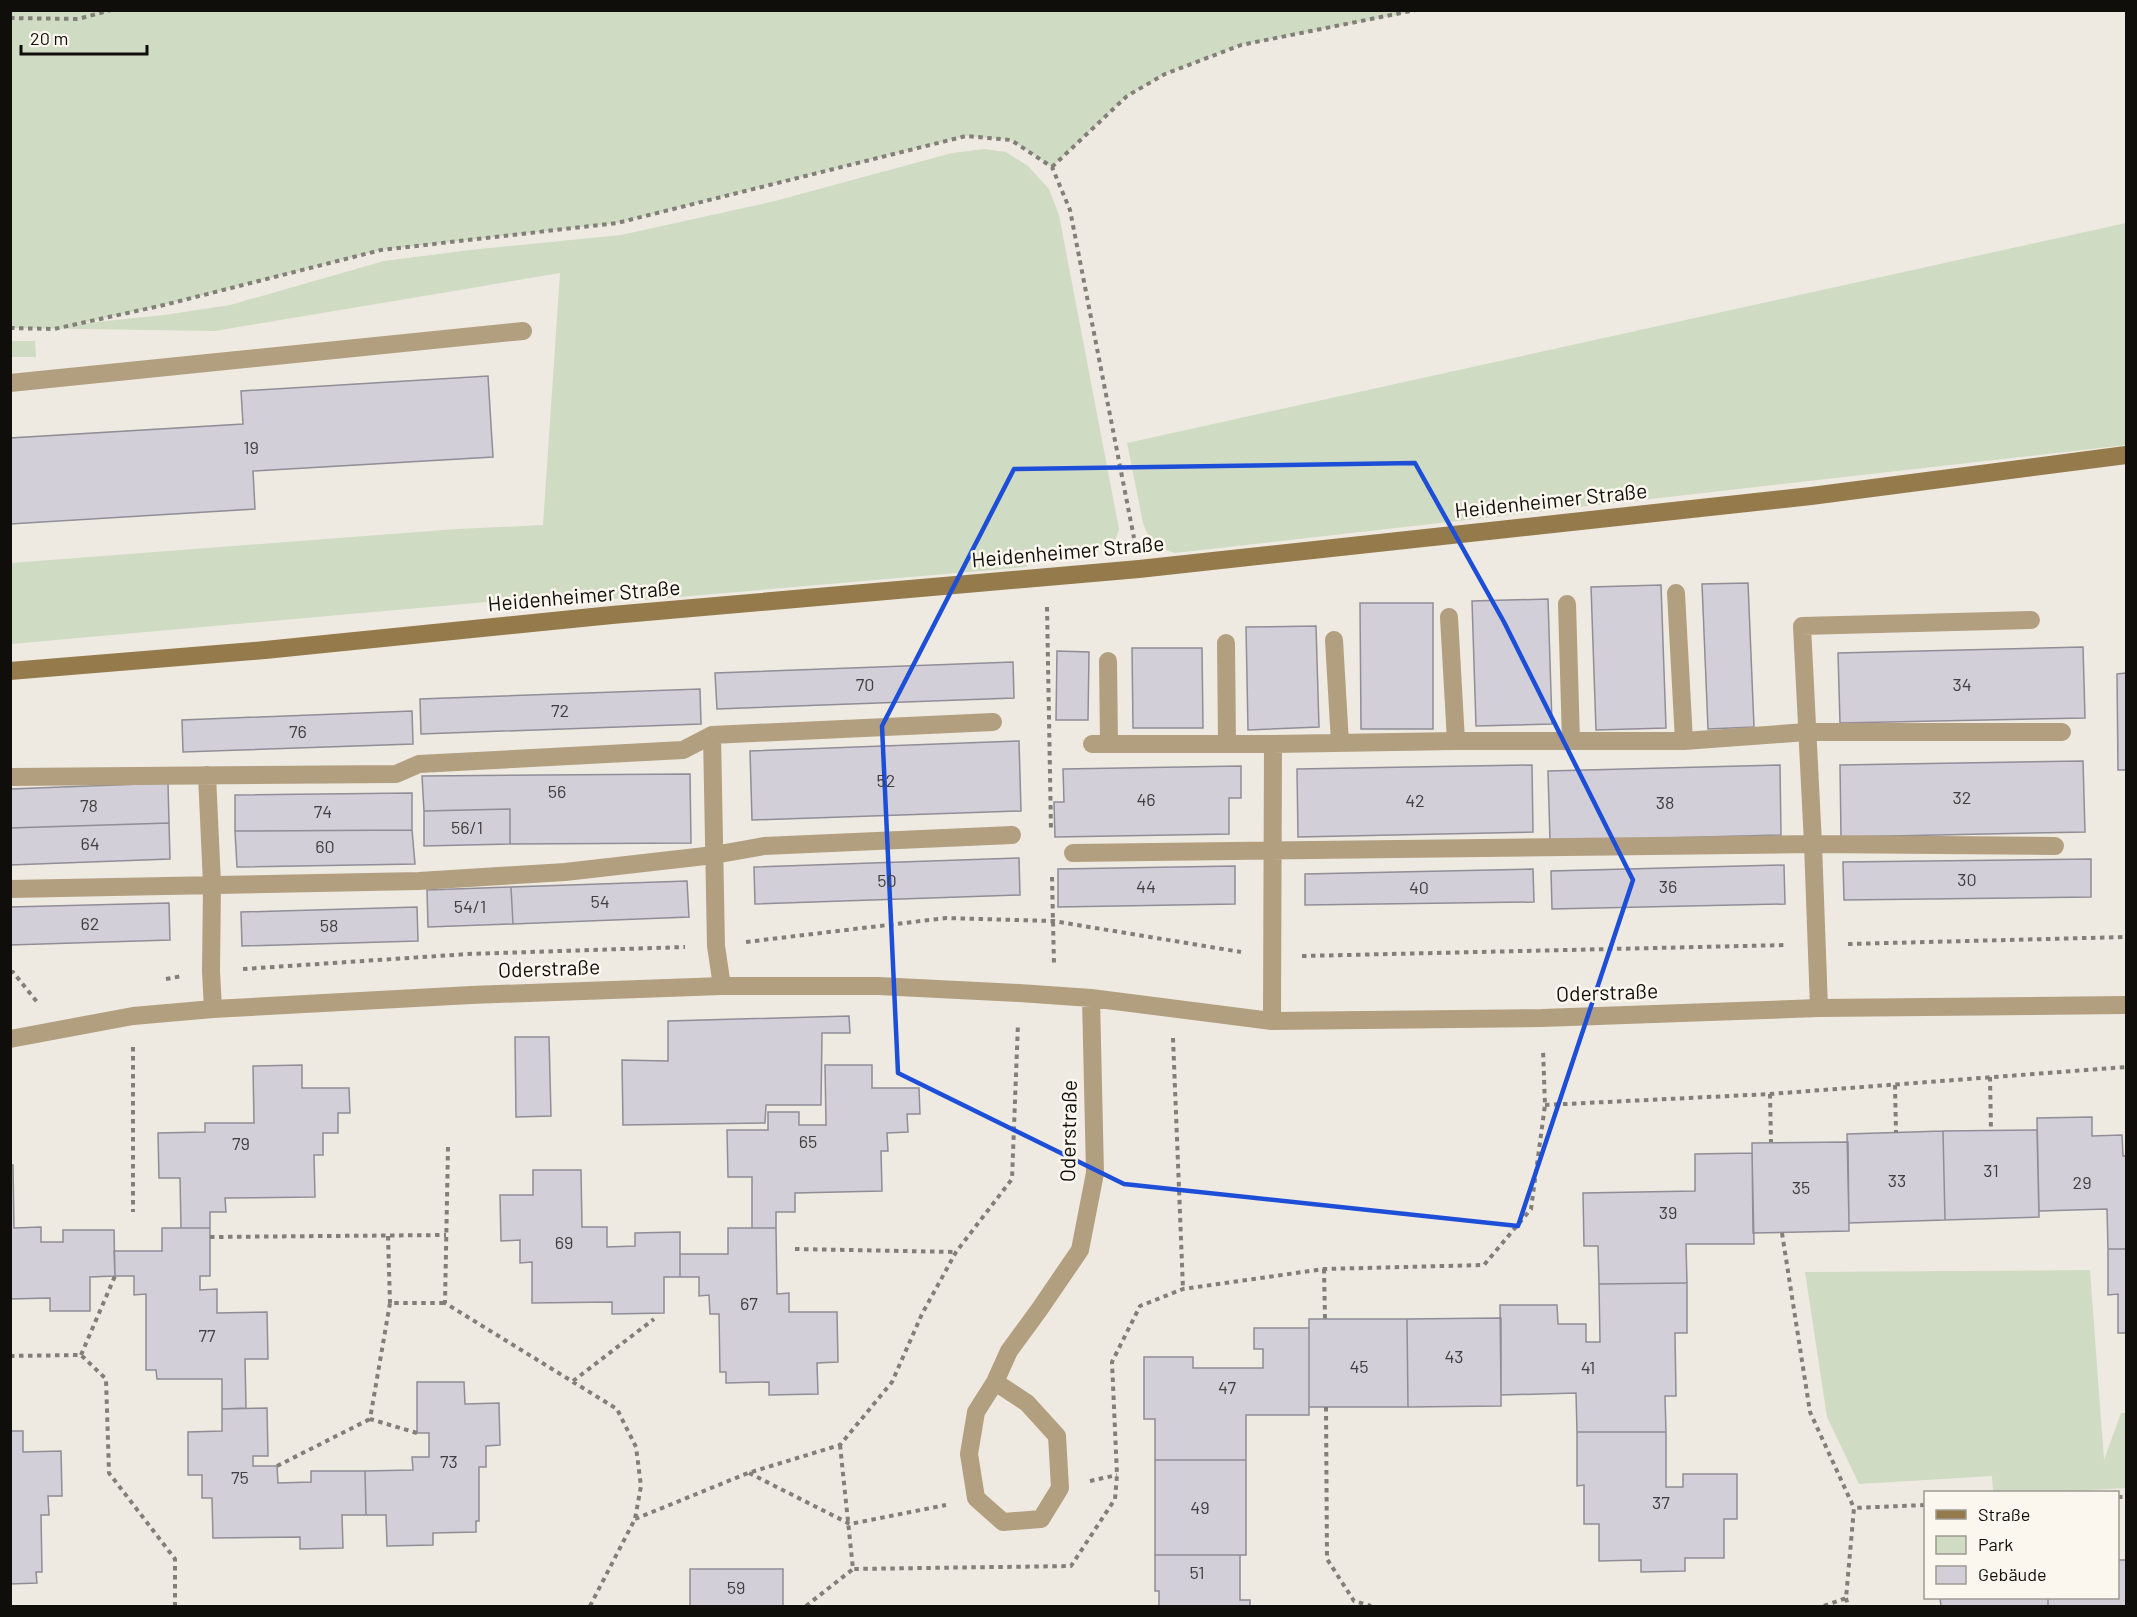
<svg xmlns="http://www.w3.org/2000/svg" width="2137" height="1617" viewBox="0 0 2137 1617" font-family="Barlow,sans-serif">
  <rect width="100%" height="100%" fill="#efeae1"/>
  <path fill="#cfdbc3" d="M11,10H1416V11L1241,45L1165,74L1127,96L1052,167L1011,140L966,136L617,223L381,250L164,305L77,324L164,315L230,305L384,261L470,250L621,235L775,201L952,153L984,149L1006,152L1028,166L1049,189L1059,215L1119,529L1115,541L1105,546L1044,550L1026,567L644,600L554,596L11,644V563L457,529L543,525L560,273L215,331L11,328Z
    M2126,223V445L1175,553C1156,547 1150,542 1143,523L1127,443Z
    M10,341H35L36,357H11Z
    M2090,1270L2104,1460L2121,1413H2126V1488L2052,1492H1993L1992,1476L1859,1484L1827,1417L1805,1272Z"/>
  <path fill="#d3cfd9" stroke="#908d96" stroke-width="1.5" d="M488,376L493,457L253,471L255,509L10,524V438L243,424L241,391Z
    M1748,583L1754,727L1708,729L1702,584Z
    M1661,585L1666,728L1596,730L1591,587Z
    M1548,599L1552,724L1476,726L1472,601Z
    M1360,603H1433V729H1361Z
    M1316,626L1319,727L1248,730L1246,627Z
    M2083,647L2085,718L1840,723L1838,653Z
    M1132,648H1202L1203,728H1133Z
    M1057,651L1089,652L1088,720H1056Z
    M1013,662L1014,698L717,709L715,673Z
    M2126,673V770H2118L2117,674Z
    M700,689L701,724L421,734L420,699Z
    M412,711L413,744L183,752L182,720Z
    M1019,741L1021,811L752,820L750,751Z
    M2083,761L2085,832L1841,837L1840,765Z
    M1532,765L1533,832L1298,837L1297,769Z
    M1780,765L1781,835L1550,841L1548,771Z
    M1241,766V798H1229V834L1055,837L1054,802H1064L1063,769Z
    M690,774L691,843L510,844V809L424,811L422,776Z
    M168,783L169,823L10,828V789Z
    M412,793V830L235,831V795Z
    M510,809V844L424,846V811Z
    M169,823L170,859L10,865V828Z
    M412,830L415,864L237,867L235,831Z
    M1019,858L1020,895L755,904L754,867Z
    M2091,859V897L1844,900L1843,862Z
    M1784,865L1785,904L1552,909L1551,871Z
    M1235,866V904L1058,907V869Z
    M1533,869L1534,902L1305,905V874Z
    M687,881L689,917L513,924L511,887Z
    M511,887L513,924L428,927L427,890Z
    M169,903L170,940L10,945V907Z
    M417,907L418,941L242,946L241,912Z
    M849,1016L850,1033H822L821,1105H766L765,1123L623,1125L622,1060L668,1061V1021Z
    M515,1037H549L551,1116L516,1117Z
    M302,1065V1088H349L350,1113H338V1133H323V1155H314L315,1197L225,1198L226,1212H210V1228H181L180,1178H159L158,1133L205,1132V1123H254L253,1066Z
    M825,1065H872V1088H919L920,1114H907L908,1132L887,1133L888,1151H881L882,1191L795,1193V1212H776V1228H752V1177H728L727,1130H768V1112H799V1125H826Z
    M2092,1117V1136L2122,1135L2123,1156H2126V1249H2108L2107,1209L2039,1211L2037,1118Z
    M2037,1130L2039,1217L1945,1220L1943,1131Z
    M1943,1131L1945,1220L1849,1223L1847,1134Z
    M1848,1142L1849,1231L1753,1233L1752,1143Z
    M1752,1153L1754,1244H1686L1687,1283L1599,1284L1598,1246H1584L1583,1193L1695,1191V1154Z
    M10,1165H13L14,1228L41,1227V1242H63V1230H114L115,1276L90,1277V1311H50V1298L10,1299Z
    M533,1170H581L582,1227H607V1247L635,1246V1233L680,1232V1277H664V1313L612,1314V1302L532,1303V1262L520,1263V1240L501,1241L500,1195H533Z
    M162,1228H210V1276H200V1290L217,1289V1313L267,1312L268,1359H245L246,1408L222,1409V1379H157L156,1370H146V1294L134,1295V1276H115L114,1251H162Z
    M728,1228H776L777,1294L789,1293V1312H837L838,1362L817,1363L818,1394L769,1395V1382L726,1383V1372H720L719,1314H710L709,1295L699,1296V1277H680V1254H728Z
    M2108,1249H2126V1333H2118V1294L2108,1295Z
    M1687,1283V1333H1675L1676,1396H1665L1666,1432H1577L1576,1393L1501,1395L1500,1305H1557L1558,1324H1586V1342H1600L1599,1284Z
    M1501,1318V1406L1408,1407L1407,1319Z
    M1309,1319H1407L1408,1407H1309Z
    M1254,1328H1309V1415H1246V1460H1155V1419H1144V1357H1193V1368H1263V1349H1254Z
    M417,1382H464L465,1404L499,1403L500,1445L486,1446V1467H479V1521H476V1532L433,1533V1545L387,1546L386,1515H366L365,1471L413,1470L412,1457H429V1433H417Z
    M267,1408L268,1456H253V1466H277L278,1483L311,1482V1471H365L366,1515H342L343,1548L300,1549V1537L213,1538L212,1498H202V1475H188V1432L222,1431V1409Z
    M10,1431H23V1452L61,1451L62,1496H48L49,1515H41L42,1572H36L37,1583L10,1584Z
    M1577,1432H1666V1487H1683V1474H1737V1519H1724V1558H1685V1571L1641,1572V1560L1599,1561V1524H1584V1485L1577,1486Z
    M1155,1460H1246V1555H1155Z
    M1155,1555H1240V1600H1250V1606H1159V1591H1155Z
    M2118,1560H2126V1606H2048V1598H2118Z
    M690,1569H783V1606H690Z
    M1940,1598H2048V1606H1941Z"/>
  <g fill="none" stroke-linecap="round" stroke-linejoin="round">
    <path stroke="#827f79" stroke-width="4" stroke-dasharray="4.5 4.5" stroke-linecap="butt" d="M10,18L78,19L111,10
      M1052,167L1127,96L1165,74L1241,45L1416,10
      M10,328L54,329L164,305L381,250L617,223L966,136L1011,140L1052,167L1070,210L1134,538
      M1047,607L1051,830
      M1052,877L1054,965
      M746,942L946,918L1053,921L1241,952
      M1848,944L2126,937
      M1302,956L1787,945
      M243,969L468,954L685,947
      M10,972H13L37,1002
      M166,979L182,976
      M1173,1038L1183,1289
      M133,1047V1212
      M1990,1077L1991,1130
      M1895,1085L1896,1133
      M1770,1094L1771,1142
      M1545,1105L1770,1094L2126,1067
      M448,1147L445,1303L617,1409L636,1447L641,1486L635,1519L590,1606
      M1782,1233L1810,1412L1854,1508
      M388,1236L390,1303
      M210,1237L446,1235
      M795,1249L956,1252
      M1324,1269L1325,1319
      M81,1355L115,1276
      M10,1356L81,1355L106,1379L109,1473L175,1559V1606
      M573,1381L654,1319
      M1326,1407L1327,1559L1354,1601L1371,1606
      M417,1433L370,1419L390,1303H445
      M840,1445L853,1569L1071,1566L1115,1499L1117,1475L1112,1362L1140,1306L1183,1289L1324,1269L1484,1265L1531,1209L1545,1105L1543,1049
      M277,1466L370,1419
      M749,1473L850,1524L946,1505
      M1090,1481L1117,1475
      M2118,1497H2126
      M635,1519L748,1473L840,1445L892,1382L922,1314L956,1252L1012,1179L1018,1023
      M1846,1598L1848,1606
      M806,1606L853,1569
      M1824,1606L1846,1598L1854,1508L1926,1505"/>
    <path stroke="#b29f80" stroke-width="18" d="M10,383L523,331
      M1676,593L1684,741
      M1567,604L1571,741
      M1449,617L1456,741
      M1334,640L1340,743
      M1226,643L1227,744
      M1108,661L1109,743
      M712,735L716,946L722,986
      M1092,744H1273L1456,741H1684L1807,732H2062
      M207,775L212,884L211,971L213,1009
      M10,777L396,774L419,764L683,750L712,735L993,722
      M1073,853L1813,844L2055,846
      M10,889L419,881L565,872L714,855L764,846L1012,835
      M1819,1008L1813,844L1802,626L2031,620
      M1272,1021L1273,744"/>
    <path stroke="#b29f80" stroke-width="18" d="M10,1039L133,1016L213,1009L471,995L722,986H878L1019,993L1091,998L1272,1021L1542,1018L1819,1008L2126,1005
      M995,1382L1027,1403L1057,1436L1060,1488L1041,1519L1003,1522L976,1498L969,1454L976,1412L995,1382L1009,1351L1039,1310L1080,1250L1095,1173L1091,998"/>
    <path stroke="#957a4b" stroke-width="18" d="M10,671L265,650L612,615L1139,569L1811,496L2126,455"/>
  </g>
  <path fill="none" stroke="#1d4ed8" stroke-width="4.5" stroke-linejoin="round" d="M1415,463L1504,622L1633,880L1518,1226L1124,1184L898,1073L882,726L1014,469Z"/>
  <g text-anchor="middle" stroke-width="5" stroke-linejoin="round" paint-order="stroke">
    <g font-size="18" fill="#403e3e">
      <text x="251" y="454">19</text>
      <text x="865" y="691">70</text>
      <text x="1962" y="691">34</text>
      <text x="560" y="717">72</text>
      <text x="298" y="738">76</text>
      <text x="886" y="787">52</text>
      <text x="557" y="798">56</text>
      <text x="1962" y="804">32</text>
      <text x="1146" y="806">46</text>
      <text x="1415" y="807">42</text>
      <text x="1665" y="809">38</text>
      <text x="89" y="812">78</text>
      <text x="323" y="818">74</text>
      <text x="467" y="834">56/1</text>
      <text x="90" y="850">64</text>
      <text x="325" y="853">60</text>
      <text x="1967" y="886">30</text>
      <text x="887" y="887">50</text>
      <text x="1146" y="893">44</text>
      <text x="1668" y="893">36</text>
      <text x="1419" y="894">40</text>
      <text x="600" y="908">54</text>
      <text x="470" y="913">54/1</text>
      <text x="90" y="930">62</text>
      <text x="329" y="932">58</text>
      <text x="808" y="1148">65</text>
      <text x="241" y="1150">79</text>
      <text x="1991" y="1177">31</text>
      <text x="1897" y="1187">33</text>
      <text x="2082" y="1189">29</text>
      <text x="1801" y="1194">35</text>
      <text x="1668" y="1219">39</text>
      <text x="564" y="1249">69</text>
      <text x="749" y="1310">67</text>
      <text x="207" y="1342">77</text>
      <text x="1454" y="1363">43</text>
      <text x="1359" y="1373">45</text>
      <text x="1588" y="1374">41</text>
      <text x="1227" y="1394">47</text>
      <text x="449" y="1468">73</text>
      <text x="240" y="1484">75</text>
      <text x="1661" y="1509">37</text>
      <text x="1200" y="1514">49</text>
      <text x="1197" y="1579">51</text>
      <text x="736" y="1594">59</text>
    </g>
    <g font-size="21" fill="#0f0e0a" stroke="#fcf7ee">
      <text transform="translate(1551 501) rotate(-6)" y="7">Heidenheimer Straße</text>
      <text transform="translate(1068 552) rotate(-5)" y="7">Heidenheimer Straße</text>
      <text transform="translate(584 596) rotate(-5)" y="7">Heidenheimer Straße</text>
      <text transform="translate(549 969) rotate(-2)" y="7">Oderstraße</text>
      <text transform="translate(1607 993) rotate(-2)" y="7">Oderstraße</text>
      <text transform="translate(1069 1131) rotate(-89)" y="7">Oderstraße</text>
    </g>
  </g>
  <rect width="2137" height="1617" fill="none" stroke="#0f0e0a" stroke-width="24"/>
  <rect x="1924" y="1491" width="195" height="108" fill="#fcf7ee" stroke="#9d9a93" stroke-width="1.5"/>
  <rect x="1936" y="1510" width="30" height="9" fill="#957a4b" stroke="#9d9a93" stroke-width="1.5"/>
  <text x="1978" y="1521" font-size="18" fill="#0f0e0a">Straße</text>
  <rect x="1936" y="1536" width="30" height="18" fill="#cfdbc3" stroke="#9d9a93" stroke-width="1.5"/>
  <text x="1978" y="1551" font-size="18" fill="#0f0e0a">Park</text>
  <rect x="1936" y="1566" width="30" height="18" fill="#d3cfd9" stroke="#9d9a93" stroke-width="1.5"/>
  <text x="1978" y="1581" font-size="18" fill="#0f0e0a">Gebäude</text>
  <path d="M21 45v9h126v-9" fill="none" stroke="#0f0e0a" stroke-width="3"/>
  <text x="30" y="45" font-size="18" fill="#0f0e0a" stroke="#fcf7ee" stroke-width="4.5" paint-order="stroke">20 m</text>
</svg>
